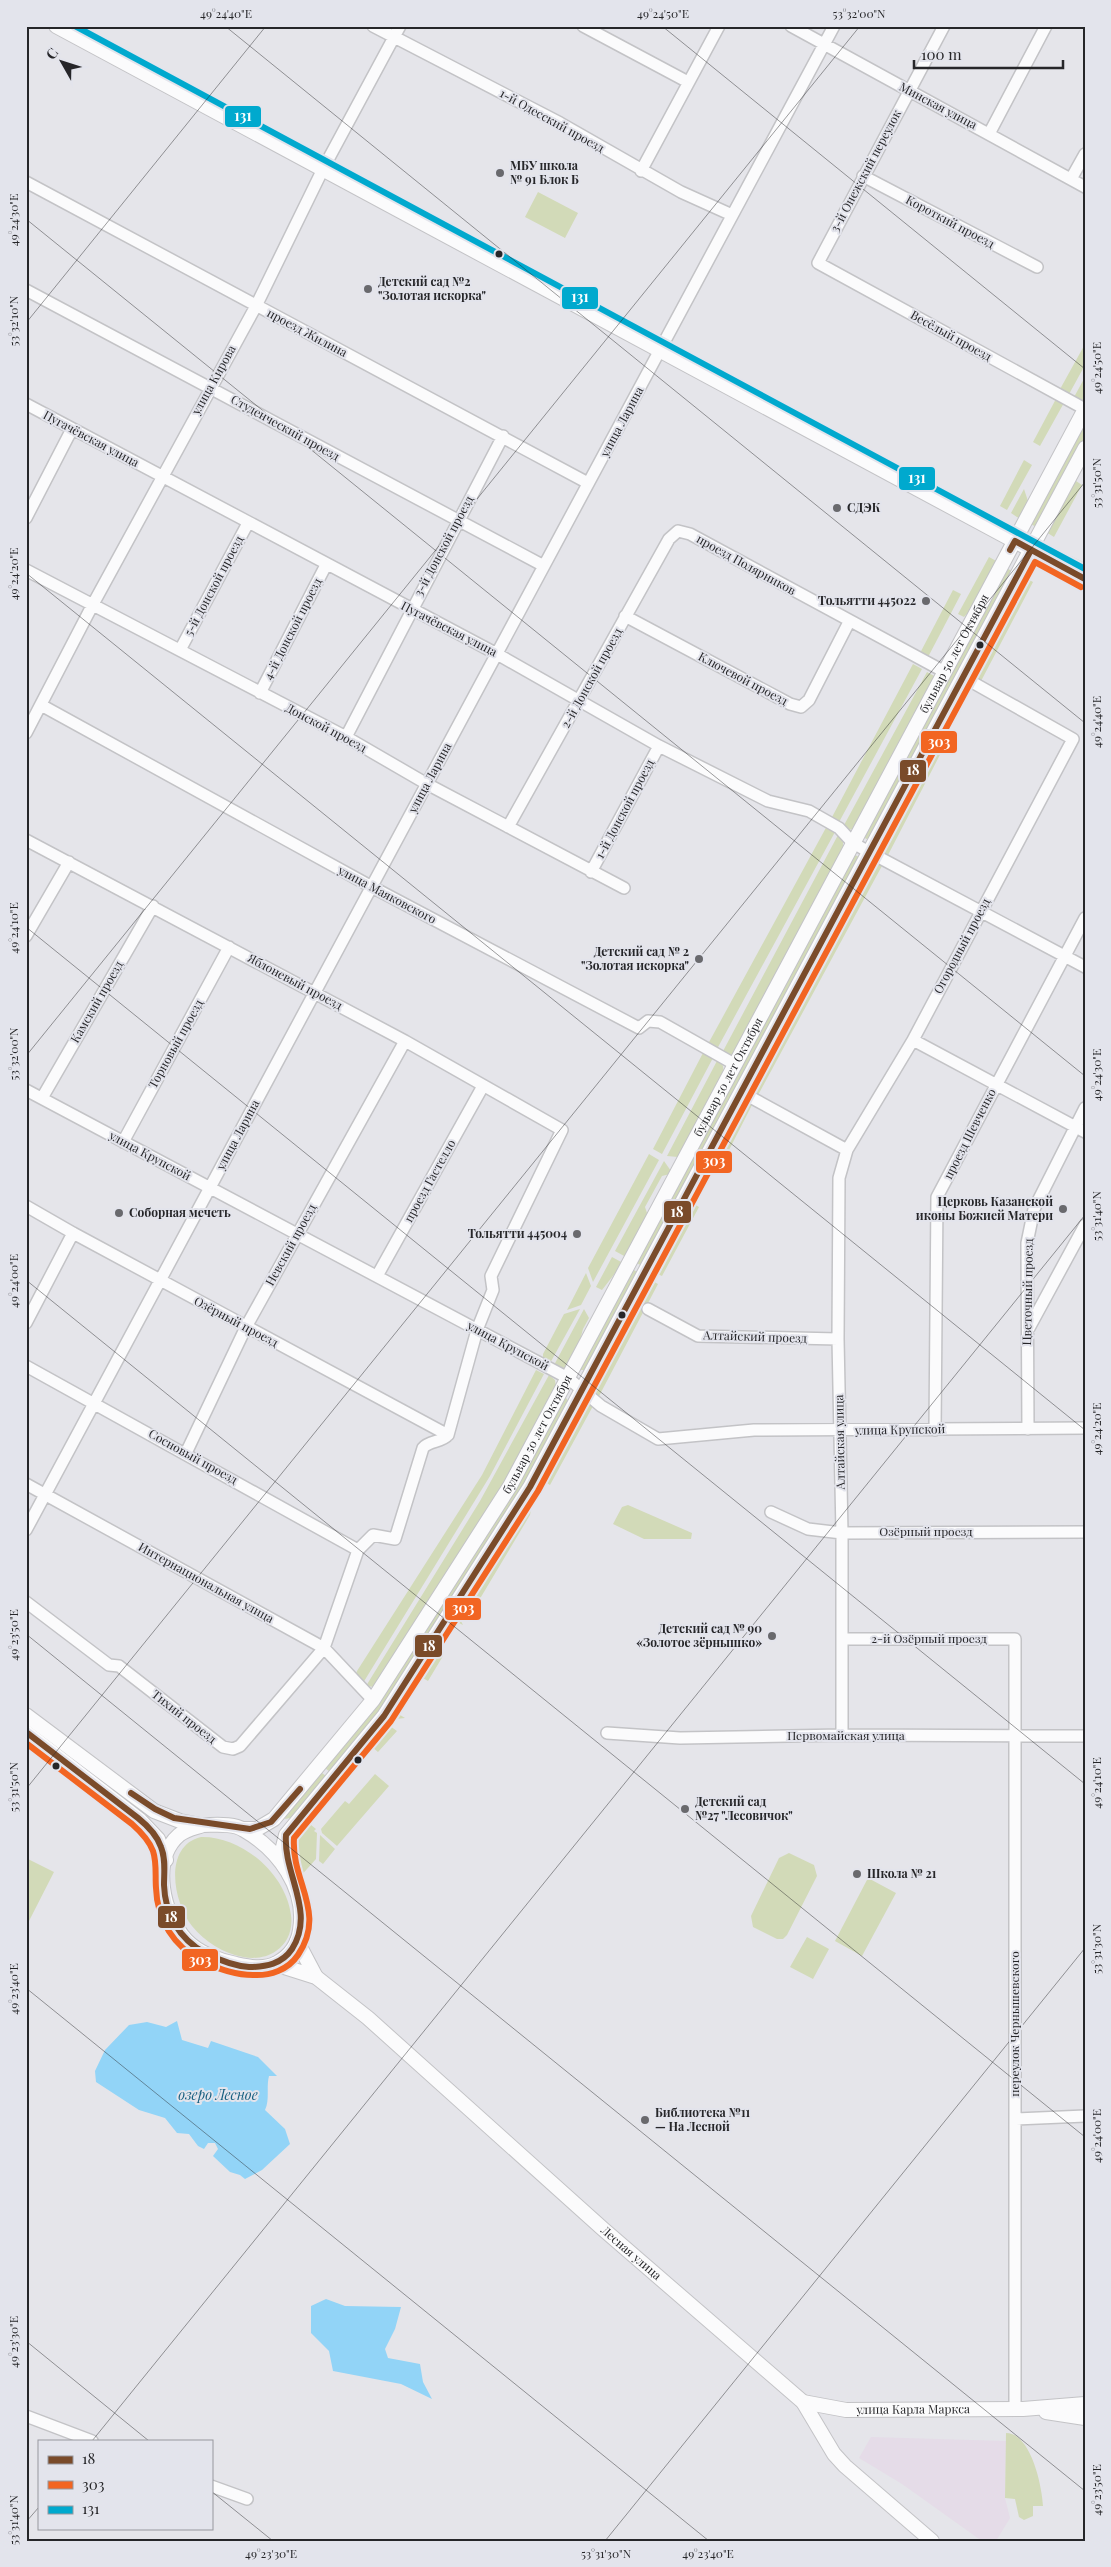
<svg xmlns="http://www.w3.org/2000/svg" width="1111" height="2567" viewBox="0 0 1111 2567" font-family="'Playfair Display',serif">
  <rect width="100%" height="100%" fill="#e5e5ea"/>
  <path fill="#e5dce8" d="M871,2437L1006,2441L1005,2498L1010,2518L996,2541H982L902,2484L859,2458Z"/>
  <path fill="#d2dab8" d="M538,192L578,213L565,238L525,217Z
    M1085,344V365L1068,396L1059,391Z
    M1085,377V399L1081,401L1073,399Z
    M1057,397L1065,401L1040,446L1033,442Z
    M1085,421V437L1037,527L1030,524Z
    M1024,460L1032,465L1007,510L1000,506Z
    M1076,481L1082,485L1054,537L1046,532L1069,489Z
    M1024,489L1029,504L1020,519L1011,513Z
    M1071,556L1085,563V572L1067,562Z
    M989,557L998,562L973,607L964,617L958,614Z
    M1006,568L1012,571L870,838L866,839L864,836Z
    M1022,576L1033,582L980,683L972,673Z
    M953,590L961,594L927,659L919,655Z
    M913,664L922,669L838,824L831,819Z
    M927,672L936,677L853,829L848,830L843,827Z
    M939,745L944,747L888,855L883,852L880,845L925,760Z
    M828,824L835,832L717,1049L708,1044Z
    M838,835L843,842V849L732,1058L722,1053Z
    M855,855L859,857L642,1266L635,1262Z
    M876,862L883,864L757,1097L751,1086L870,863Z
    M704,1051L714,1056L662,1154L653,1149Z
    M718,1059L723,1066L724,1073L678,1157L667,1156Z
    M746,1104L752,1105L729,1150L724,1147L728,1127L740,1106Z
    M649,1154L659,1160L593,1282L588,1268Z
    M664,1161L671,1171L670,1174L662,1176L645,1207L648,1216L626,1257L615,1251Z
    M694,1204L699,1207L662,1276L651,1271L680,1218Z
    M612,1257L623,1263L602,1290L596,1287Z
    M632,1269L639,1273L585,1370H581L580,1368Z
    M586,1273L591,1286L581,1305L567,1310Z
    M647,1278L658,1284L598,1398L592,1392L591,1385Z
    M580,1309L549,1365L543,1359V1354L564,1314Z
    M584,1309L589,1318L583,1329L579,1344L565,1368L553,1367Z
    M536,1370L544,1374L490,1476L363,1683L356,1674L357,1671L482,1475Z
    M549,1375L555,1380L556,1387L493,1502L374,1687L366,1686L480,1501Z
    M565,1396L568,1401L522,1488L382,1710L330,1772L325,1768L378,1704Z
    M586,1403L593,1406L550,1485L540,1479L580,1405Z
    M531,1495H534L530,1515L472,1612L465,1614L460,1607Z
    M628,1505L692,1533L691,1539H644L613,1524L622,1507Z
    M454,1618L460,1619L463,1625L455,1621L435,1651L443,1656L428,1681L421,1677L397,1713L405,1718L396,1719L395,1711Z
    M390,1726L397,1731L378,1752L372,1747L383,1727Z
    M322,1773L326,1776L290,1818L285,1819L286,1814Z
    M375,1774L389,1786L337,1846L322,1833L321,1829L345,1801L349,1804Z
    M305,1820L316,1829L314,1831L317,1833L316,1859L298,1879C282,1855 290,1841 305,1820Z
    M320,1835L335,1849L323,1864L319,1861Z
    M201,1837C242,1836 286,1874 291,1915C293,1929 288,1943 276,1951C266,1958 254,1959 243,1957C223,1953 205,1942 192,1926C173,1902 163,1846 201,1837Z
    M789,1853L814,1865L817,1876L787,1935L783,1939H777L753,1927L751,1916L779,1858Z
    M26,1858L54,1872L29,1921L26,1920Z
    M868,1878L896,1893L862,1956L835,1941Z
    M807,1937L829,1949L813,1979L790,1967Z
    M1006,2433C1031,2433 1042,2486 1043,2506H1033V2516L1024,2520L1019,2517L1015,2499L1005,2498Z"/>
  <path fill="#92d4f7" d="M177,2021L182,2040L208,2048L211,2041L258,2057L277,2076H269C266,2088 270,2099 265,2110L285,2129L290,2144L262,2170L245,2179L240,2175L230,2172L213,2156L218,2149L215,2143H208L204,2149L198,2146L189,2134L177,2133L165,2118L139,2110L96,2082L95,2071L105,2050L129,2025L147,2022L166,2027Z
    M326,2299L345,2306L401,2307L395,2329L385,2349L388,2358L420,2364L423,2382L432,2399L401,2384L333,2371L329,2351L311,2333V2306Z"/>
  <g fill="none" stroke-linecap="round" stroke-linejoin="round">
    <g stroke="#c3c3c6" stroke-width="14">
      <path id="minor" d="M373,26L560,123L681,192L732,215
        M583,26L688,82
        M791,26L1085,187
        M944,26L818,263L1085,409
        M989,134L1046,26
        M641,171L719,26
        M863,176L1037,267
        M1071,179L1085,154
        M26,182L588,483
        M26,290L544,566
        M26,404L497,654L659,746L768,801L809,811L839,828L853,843L869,852L1085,967
        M26,518L72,429
        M26,570L346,737L427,784L624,888
        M625,616L790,704L801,707L809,700L849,622
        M180,650L248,523
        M260,693L326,565
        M41,705L372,887L639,1028L648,1021L660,1022L736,1065
        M26,733L92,606L256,306L323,169L400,26
        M346,737L503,436
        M508,827L669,539L678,531L690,534L945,672
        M26,840L405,1041L562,1130L491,1276L493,1290L477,1330L448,1435C441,1443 429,1440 423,1448L395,1539L373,1535L358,1550L324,1648L240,1746L233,1749L223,1747L119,1666L109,1665L26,1602
        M591,872L659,746
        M26,936L69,862
        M913,1040L1085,1132
        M26,1090L568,1378L601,1406L658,1439L754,1430L1085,1428
        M741,1092L847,1150
        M42,1098L153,906
        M123,1142L229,947
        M26,1206L73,1233L448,1435
        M377,1276L483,1086
        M648,1309L698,1336L838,1339
        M26,1323L73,1233
        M1029,1328L1085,1225
        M26,1366L358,1550
        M1028,1429L1027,1243L1034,1209L1085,1108
        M935,1430L937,1197L1085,918
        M186,1453L246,1327L405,1041
        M26,1484L324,1648L373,1700
        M771,1512L808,1529L842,1533L1085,1532
        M26,1530L834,26
        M843,1639H1015V2409
        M607,1733L680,1738L842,1735L1085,1736
        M842,1735V1533L838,1339L839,1178L847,1150L913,1040L1073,739L963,677
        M1015,2119L1085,2116
        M26,2416L92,2441
        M211,2486L247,2499"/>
    </g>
    <g stroke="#c3c3c6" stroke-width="16">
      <g id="major">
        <path d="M56,26L1085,579"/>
        <path d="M26,1715L154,1811L180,1821L200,1825"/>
        <path d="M26,1732L140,1820L158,1839L166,1860"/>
        <path d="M203,1825C216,1825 233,1823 244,1830C279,1850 307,1889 300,1930C298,1944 290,1956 277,1963C264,1970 250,1967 236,1964C220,1961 198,1953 186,1940C163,1915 150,1860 179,1835C186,1829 194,1828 203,1825Z"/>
        <path id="s1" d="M243,1829H257L274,1819L373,1700L510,1486L1085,409"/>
        <path d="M289,1874L283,1847L286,1835L384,1716L530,1487L1085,448"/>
        <path d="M297,1941L316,1977"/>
        <path id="s2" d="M275,1964L316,1977L368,2018L603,2229L803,2402L834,2454L845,2466L932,2541"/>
        <path id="s3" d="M803,2402L846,2410L1023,2409L1085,2404"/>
        <path d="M1046,2412L1085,2418"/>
      </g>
    </g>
    <use href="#minor" stroke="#fbfbfc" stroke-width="11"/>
    <use href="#major" stroke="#fbfbfc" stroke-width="14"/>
    <g stroke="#e3e4ec" stroke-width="10">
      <path id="bus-1" d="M1010,550L1015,541L1085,579
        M26,1732L138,1818C148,1826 157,1835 161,1847C166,1859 164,1872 164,1885C165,1914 179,1939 205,1953C219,1960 234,1966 249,1967C266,1967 282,1964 292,1949C316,1912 283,1874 286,1835L384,1716L530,1487L1031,550
        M131,1793L155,1809L174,1818L250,1829L271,1822L300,1789"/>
    </g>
    <g stroke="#e3e4ec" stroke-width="10">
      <path id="bus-2" d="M26,1743L132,1824C141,1832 149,1840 153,1851C157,1863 155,1876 156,1888C157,1920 174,1947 202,1961C218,1969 235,1975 253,1975C270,1976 288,1970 298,1955C327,1912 291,1882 294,1838L391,1721L538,1491L1035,562L1081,587"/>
    </g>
    <g stroke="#e3e4ec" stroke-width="10">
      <path id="bus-3" d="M75,26L1085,569"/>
    </g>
    <use href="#bus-1" stroke="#7a4b2a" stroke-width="6"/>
    <use href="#bus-2" stroke="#f26522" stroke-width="6"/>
    <use href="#bus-3" stroke="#00a9ce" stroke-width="6"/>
  </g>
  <path fill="none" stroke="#262629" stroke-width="1" stroke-opacity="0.45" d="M225,26L1085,723M662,26L1085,369M26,219L1085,1076M26,323L266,26M26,573L1085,1430M26,927L1085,1784M26,1056L860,26M26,1280L1085,2137M26,1634L1085,2491M26,1789L1085,482M26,1988L709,2541M26,2341L149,2441M92,2441L1085,1215M211,2491L273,2541M26,2522L39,2507M605,2541L1085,1948"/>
  <g fill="#69696d" stroke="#e3e4ec" stroke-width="2">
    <circle cx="500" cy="173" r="5"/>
    <circle cx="368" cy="289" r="5"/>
    <circle cx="837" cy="508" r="5"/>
    <circle cx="926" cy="601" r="5"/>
    <circle cx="699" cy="959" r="5"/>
    <circle cx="1063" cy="1209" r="5"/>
    <circle cx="119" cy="1213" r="5"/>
    <circle cx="577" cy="1234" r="5"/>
    <circle cx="772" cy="1636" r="5"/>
    <circle cx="685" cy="1809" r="5"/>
    <circle cx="857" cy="1874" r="5"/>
    <circle cx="645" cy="2120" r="5"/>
  </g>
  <g fill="#262629" stroke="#e3e4ec" stroke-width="2">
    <circle cx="499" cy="254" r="4.5"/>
    <circle cx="980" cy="645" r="4.5"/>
    <circle cx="622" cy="1315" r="4.5"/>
    <circle cx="358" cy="1760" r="4.5"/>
    <circle cx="56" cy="1766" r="4.5"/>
  </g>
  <g text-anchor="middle" stroke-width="4" stroke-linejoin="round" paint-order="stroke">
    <g font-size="12" fill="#262629" stroke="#e3e4ec">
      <text transform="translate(938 106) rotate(28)" y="4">Минская улица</text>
      <text transform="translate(552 121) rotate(29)" y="4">1-й Одесский проезд</text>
      <text transform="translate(866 171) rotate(-62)" y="4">3-й Онежский переулок</text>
      <text transform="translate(950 222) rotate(28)" y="4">Короткий проезд</text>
      <text transform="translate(307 333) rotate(28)" y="4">проезд Жилина</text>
      <text transform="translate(951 336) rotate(29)" y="4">Весёлый проезд</text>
      <text transform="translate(214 380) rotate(-61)" y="4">улица Кирова</text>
      <text transform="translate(622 422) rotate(-62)" y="4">улица Ларина</text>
      <text transform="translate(285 428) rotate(29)" y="4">Студенческий проезд</text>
      <text transform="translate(91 439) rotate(28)" y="4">Пугачёвская улица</text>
      <text transform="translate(444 546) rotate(-62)" y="4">3-й Донской проезд</text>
      <text transform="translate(746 565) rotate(29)" y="4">проезд Полярников</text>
      <text transform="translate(214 586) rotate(-62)" y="4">5-й Донской проезд</text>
      <text transform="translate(293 629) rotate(-63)" y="4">4-й Донской проезд</text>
      <text transform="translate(449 629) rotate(27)" y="4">Пугачёвская улица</text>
      <text dy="4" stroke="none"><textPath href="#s1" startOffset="1386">бульвар 50 лет Октября</textPath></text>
      <text transform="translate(592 678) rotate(-61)" y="4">2-й Донской проезд</text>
      <text transform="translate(743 679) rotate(28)" y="4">Ключевой проезд</text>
      <text transform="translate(326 728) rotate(28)" y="4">Донской проезд</text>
      <text transform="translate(430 778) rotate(-62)" y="4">улица Ларина</text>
      <text transform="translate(625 809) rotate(-62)" y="4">1-й Донской проезд</text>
      <text transform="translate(387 895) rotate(28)" y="4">улица Маяковского</text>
      <text transform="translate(962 946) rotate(-62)" y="4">Огородный проезд</text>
      <text transform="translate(295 982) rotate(28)" y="4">Яблоневый проезд</text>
      <text transform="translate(97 1002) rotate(-60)" y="4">Камский проезд</text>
      <text transform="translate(176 1044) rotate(-61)" y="4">Торновый проезд</text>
      <text dy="4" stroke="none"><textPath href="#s1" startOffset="906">бульвар 50 лет Октября</textPath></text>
      <text transform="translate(970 1134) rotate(-63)" y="4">проезд Шевченко</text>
      <text transform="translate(238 1135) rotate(-62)" y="4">улица Ларина</text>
      <text transform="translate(150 1156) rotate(28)" y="4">улица Крупской</text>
      <text transform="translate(430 1181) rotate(-61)" y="4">проезд Гастелло</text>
      <text transform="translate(291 1245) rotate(-61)" y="4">Невский проезд</text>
      <text transform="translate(1028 1292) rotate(-89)" y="4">Цветочный проезд</text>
      <text transform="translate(236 1322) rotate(28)" y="4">Озёрный проезд</text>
      <text transform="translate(755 1337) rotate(2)" y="4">Алтайский проезд</text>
      <text transform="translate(508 1346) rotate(28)" y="4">улица Крупской</text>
      <text transform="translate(900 1430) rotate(-1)" y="4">улица Крупской</text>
      <text dy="4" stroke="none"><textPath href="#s1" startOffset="501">бульвар 50 лет Октября</textPath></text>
      <text transform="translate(840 1442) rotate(-91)" y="4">Алтайская улица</text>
      <text transform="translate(193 1457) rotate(29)" y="4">Сосновый проезд</text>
      <text x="926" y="1536">Озёрный проезд</text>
      <text transform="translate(206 1583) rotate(29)" y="4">Интернациональная улица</text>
      <text x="929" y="1643">2-й Озёрный проезд</text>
      <text transform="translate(184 1717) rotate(38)" y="4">Тихий проезд</text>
      <text x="846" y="1740">Первомайская улица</text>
      <text transform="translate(1015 2024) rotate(-90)" y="4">переулок Чернышевского</text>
      <text dy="4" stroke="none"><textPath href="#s2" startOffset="462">Лесная улица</textPath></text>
      <text dy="4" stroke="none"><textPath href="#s3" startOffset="111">улица Карла Маркса</textPath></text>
    </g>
    <g font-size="12" font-weight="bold" fill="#262629" stroke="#e3e4ec" text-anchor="start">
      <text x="510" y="170">МБУ школа<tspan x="510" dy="14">№ 91 Блок Б</tspan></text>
      <text x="378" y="286">Детский сад №2<tspan x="378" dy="14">"Золотая искорка"</tspan></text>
      <text x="847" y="512">СДЭК</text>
      <text x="916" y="605" text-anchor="end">Тольятти 445022</text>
      <text x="689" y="956" text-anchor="end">Детский сад № 2<tspan x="689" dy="14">"Золотая искорка"</tspan></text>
      <text x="1053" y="1206" text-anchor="end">Церковь Казанской<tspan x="1053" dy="14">иконы Божией Матери</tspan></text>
      <text x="129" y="1217">Cоборная мечеть</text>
      <text x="567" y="1238" text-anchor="end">Тольятти 445004</text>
      <text x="762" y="1633" text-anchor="end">Детский сад № 90<tspan x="762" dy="14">«Золотое зёрнышко»</tspan></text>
      <text x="695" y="1806">Детский сад<tspan x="695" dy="14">№27 "Лесовичок"</tspan></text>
      <text x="867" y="1878">Школа № 21</text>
      <text x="655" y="2117">Библиотека №11<tspan x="655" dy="14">— На Лесной</tspan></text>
    </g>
    <g font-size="14" font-style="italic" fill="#175f80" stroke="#e3e4ec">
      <text x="218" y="2100">озеро Лесное</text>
    </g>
  </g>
  <g stroke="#e3e4ec" stroke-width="2">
    <rect x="224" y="105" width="38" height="23" rx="5" fill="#00a9ce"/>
    <rect x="561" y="286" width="38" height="24" rx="5" fill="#00a9ce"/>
    <rect x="898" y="466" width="38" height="25" rx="5" fill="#00a9ce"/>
    <rect x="920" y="730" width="38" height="24" rx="5" fill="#f26522"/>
    <rect x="899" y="759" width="28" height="24" rx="5" fill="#7a4b2a"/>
    <rect x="695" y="1150" width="38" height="24" rx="5" fill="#f26522"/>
    <rect x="663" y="1200" width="29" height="24" rx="5" fill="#7a4b2a"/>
    <rect x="444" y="1597" width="38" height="24" rx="5" fill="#f26522"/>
    <rect x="414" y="1634" width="29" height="24" rx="5" fill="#7a4b2a"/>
    <rect x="157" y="1905" width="29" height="24" rx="5" fill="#7a4b2a"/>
    <rect x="181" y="1948" width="38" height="24" rx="5" fill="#f26522"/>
  </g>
  <g font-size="14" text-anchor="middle" font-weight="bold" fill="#fff">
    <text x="243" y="121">131</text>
    <text x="580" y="302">131</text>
    <text x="917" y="483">131</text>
    <text x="939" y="747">303</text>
    <text x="913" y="775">18</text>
    <text x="714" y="1166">303</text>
    <text x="677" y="1217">18</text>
    <text x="463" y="1613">303</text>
    <text x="429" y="1651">18</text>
    <text x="171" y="1922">18</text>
    <text x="200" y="1965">303</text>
  </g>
  <rect width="1111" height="2567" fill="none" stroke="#e3e4ec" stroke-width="55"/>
  <rect x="38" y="2440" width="175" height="90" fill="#e3e4ec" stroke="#97989e"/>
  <rect x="48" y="2456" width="25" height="8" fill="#7a4b2a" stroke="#97989e"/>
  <text x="82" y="2464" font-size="15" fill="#262629">18</text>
  <rect x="48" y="2481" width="25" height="8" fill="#f26522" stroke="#97989e"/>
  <text x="82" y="2490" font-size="15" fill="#262629">303</text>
  <rect x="48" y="2506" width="25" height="8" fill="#00a9ce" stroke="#97989e"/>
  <text x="82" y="2514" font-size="15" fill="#262629">131</text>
  <g transform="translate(62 62) rotate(309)" stroke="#e3e4ec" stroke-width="4" paint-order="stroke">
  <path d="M0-4L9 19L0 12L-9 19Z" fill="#262629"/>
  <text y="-8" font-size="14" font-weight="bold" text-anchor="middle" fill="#262629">С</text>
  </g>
  <path d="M914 60v8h149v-8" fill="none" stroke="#262629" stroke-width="2.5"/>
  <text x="921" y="60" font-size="15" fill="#262629" stroke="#e3e4ec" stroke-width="4" paint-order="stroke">100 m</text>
  <rect x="28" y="28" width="1056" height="2512" fill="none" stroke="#262629" stroke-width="2"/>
  <g font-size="12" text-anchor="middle" fill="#262629">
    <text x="226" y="18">49°24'40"E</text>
    <text x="663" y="18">49°24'50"E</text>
    <text x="859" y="18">53°32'00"N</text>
    <text transform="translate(14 220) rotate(-90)" y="4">49°24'30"E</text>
    <text transform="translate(14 321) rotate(-90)" y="4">53°32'10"N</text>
    <text transform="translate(1097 368) rotate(-90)" y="4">49°24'50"E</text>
    <text transform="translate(1097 483) rotate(-90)" y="4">53°31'50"N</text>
    <text transform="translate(14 574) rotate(-90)" y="4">49°24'20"E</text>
    <text transform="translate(1097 722) rotate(-90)" y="4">49°24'40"E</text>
    <text transform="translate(14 928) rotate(-90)" y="4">49°24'10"E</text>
    <text transform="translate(14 1054) rotate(-90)" y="4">53°32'00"N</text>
    <text transform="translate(1097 1075) rotate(-90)" y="4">49°24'30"E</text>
    <text transform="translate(1097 1216) rotate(-90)" y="4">53°31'40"N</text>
    <text transform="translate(14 1281) rotate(-90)" y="4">49°24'00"E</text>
    <text transform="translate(1097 1429) rotate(-90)" y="4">49°24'20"E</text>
    <text transform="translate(14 1635) rotate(-90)" y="4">49°23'50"E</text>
    <text transform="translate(1097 1783) rotate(-90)" y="4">49°24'10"E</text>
    <text transform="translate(14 1787) rotate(-90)" y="4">53°31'50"N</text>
    <text transform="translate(1097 1949) rotate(-90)" y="4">53°31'30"N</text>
    <text transform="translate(14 1989) rotate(-90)" y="4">49°23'40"E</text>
    <text transform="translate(1097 2136) rotate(-90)" y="4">49°24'00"E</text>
    <text transform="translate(14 2342) rotate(-90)" y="4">49°23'30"E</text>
    <text transform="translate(1097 2490) rotate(-90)" y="4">49°23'50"E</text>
    <text transform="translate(14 2520) rotate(-90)" y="4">53°31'40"N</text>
    <text x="271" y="2558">49°23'30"E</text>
    <text x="606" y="2558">53°31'30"N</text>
    <text x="708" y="2558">49°23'40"E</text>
  </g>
</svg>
